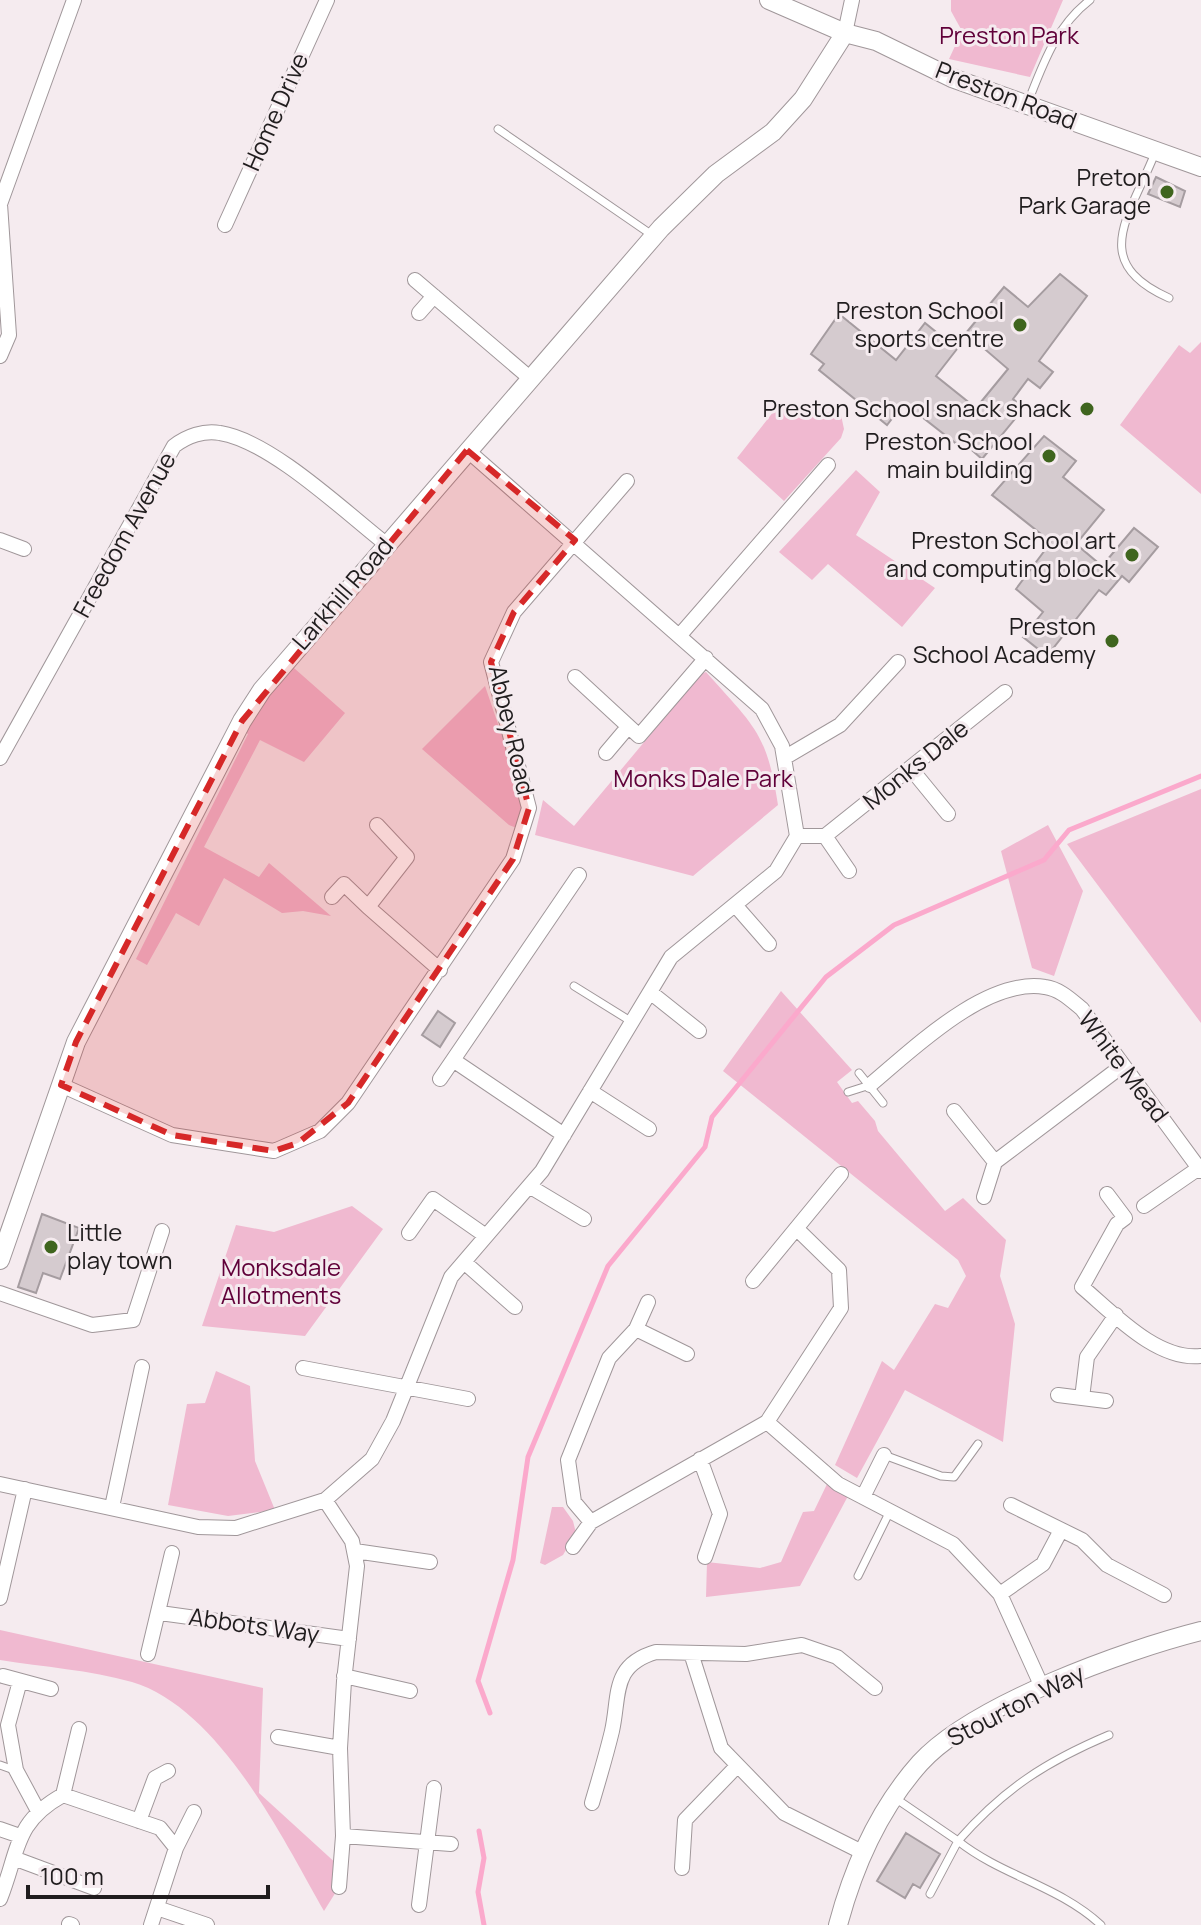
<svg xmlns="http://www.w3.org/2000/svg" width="1201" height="1925" viewBox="0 0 1201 1925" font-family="Manrope,sans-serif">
  <rect width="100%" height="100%" fill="#f5ebef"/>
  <path fill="#f0b9d0" d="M951,0H1063L1030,77L949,59L962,31L951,11Z
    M1201,342V494L1120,425L1179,345L1190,353Z
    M781,402L841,415L844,429L841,438L784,501L737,458Z
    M856,470L880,492L856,535L935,588L902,627L828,564L812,580L779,552Z
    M286,661L345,713L304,762L260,740L204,847L259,877L269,863L331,916L303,911L282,913L224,878L199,926L176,913L147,965L136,959L248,734L238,728Z
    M706,672C753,725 767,732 778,805L693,876L535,835L543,800L574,826L701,674Z
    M485,686L526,806L522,830L509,825L422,749Z
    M1201,789V1023L1067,844Z
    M1048,825L1083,891L1054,976L1032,968L1001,851Z
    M781,991L852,1070L837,1082L852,1103L858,1101L875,1121L878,1131L945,1211L963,1198L1006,1240L1000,1276L1015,1324L1003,1442L905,1390L857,1478L835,1465L882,1361L894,1370L935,1304L948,1308L966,1276L958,1260L723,1071Z
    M352,1206L383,1229L305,1336L202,1326L236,1225L274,1232Z
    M216,1371L250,1386L255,1461L275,1510L228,1516L168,1505L187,1404L205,1403Z
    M828,1482L848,1496L800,1586L706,1597L707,1562L760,1568L781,1562L803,1512L814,1511Z
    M552,1507H563L573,1521L576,1533L563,1555L545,1565L540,1563Z
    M0,1630L263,1688L259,1793L339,1866V1887L324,1911C282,1837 219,1708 132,1682C90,1670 43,1667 0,1660Z"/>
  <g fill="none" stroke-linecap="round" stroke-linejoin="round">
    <path stroke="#fba9cc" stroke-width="5" d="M490,1713L478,1681L513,1560L528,1457L608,1266L705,1147L712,1117L826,977L894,925L1044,860L1069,830L1201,776
      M479,1831L484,1858L478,1892L484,1925"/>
  </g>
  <path fill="#d5cbcf" stroke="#a59ca0" stroke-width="2" d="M1156,177L1185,191L1180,207L1148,194Z
    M1060,274L1087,296L1039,361L1053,372L1040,388L1028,379L1013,399L1024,408L982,459L966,445L963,449L904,403L887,425L819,370L824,364L811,354L839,314L896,360L925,323L957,349L936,376L976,408L1008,369L966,333L1004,287L1028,307Z
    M1044,436L1076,461L1063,477L1104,510L1076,544L1102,566L1134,528L1158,547L1129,582L1122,576L1106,595L1099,590L1047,656L1023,637L1043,612L1016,589L1051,542L992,495Z
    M438,1011L455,1023L440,1047L422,1035Z
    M42,1214L79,1228L60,1279L43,1273L36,1293L18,1287Z
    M906,1833L940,1854L920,1888L913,1884L905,1898L877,1881Z"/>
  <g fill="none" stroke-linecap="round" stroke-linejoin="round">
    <g stroke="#a0979a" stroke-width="9">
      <path id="service" d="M1028,102C1043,64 1056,26 1090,0
        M498,129L652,235
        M1155,153C1130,216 1088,262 1169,298
        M574,986L632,1022
        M859,1073L883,1103
        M848,1092L870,1085
        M884,1455L941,1476L954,1477L978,1444
        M858,1576L890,1511
        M0,1765L14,1770
        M895,1798L958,1841L930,1894
        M1101,1925C1059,1886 1002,1876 958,1841C1004,1789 1045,1762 1109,1735"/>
    </g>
    <g stroke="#a0979a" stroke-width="16">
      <path id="minor" d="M845,33L852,0
        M225,225L327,0
        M415,280L531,379
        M419,313L434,296
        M0,356L9,335L0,204L74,0
        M0,540L24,549
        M680,635L828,465
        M575,677L639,736L706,658
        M606,753L628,727
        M0,758L174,446C187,436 204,430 220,433C271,441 345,512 386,544
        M784,758L840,725L898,662
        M912,770L948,814
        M377,825L407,857L368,907L440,970
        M797,836H825L1005,692
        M825,836L849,871
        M332,897L344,884L368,907
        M735,905L769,944
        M650,992L699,1031
        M440,1079L453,1060
        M61,1085L172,1135L274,1151L320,1131L348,1103L513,859L529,808L491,662L514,612L627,481
        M870,1085C912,1050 986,977 1045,987C1060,989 1071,1000 1082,1009L1201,1171
        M590,1091L649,1129
        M954,1111L995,1162
        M564,1135L453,1060L579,875
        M529,1186L584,1219
        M1107,1194L1125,1218L1117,1224L1082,1287C1113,1313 1157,1361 1201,1356
        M984,1197L995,1162L1122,1066
        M1144,1206L1199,1168
        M409,1233L433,1199L486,1236
        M464,1262L515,1307
        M753,1281L841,1174
        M0,1293L92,1325L133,1320L162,1231
        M636,1329L648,1302
        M687,1354L636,1329L609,1358L568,1460L574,1502L591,1522L767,1422L841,1308L839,1270L798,1230
        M303,1368L468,1399
        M1058,1395L1106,1401
        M1082,1398L1087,1357L1116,1315
        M767,1422L838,1484L953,1544L1000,1594L1042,1687
        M700,1459L720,1514L705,1557
        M0,1484L198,1527L236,1528L325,1500L372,1459L393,1421L451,1277L542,1171L671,957L776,871L797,836L782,746L762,709L467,450
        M863,1497L884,1455
        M325,1500L352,1541L357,1566L344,1681L340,1748L343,1836L339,1887
        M1011,1505L1082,1540L1107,1565L1164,1595
        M112,1507L142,1367
        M573,1547L591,1522
        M355,1551L430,1562
        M1000,1594L1043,1564L1061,1530
        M0,1598L25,1489
        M160,1613L349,1639
        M691,1653L721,1748L784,1813L862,1852
        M148,1654L172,1553
        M3,1676L51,1689
        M344,1676L410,1691
        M20,1681L8,1725L16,1770L37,1809
        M278,1737L340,1748
        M63,1795L79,1729
        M592,1803C599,1779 606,1756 612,1731C620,1695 611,1665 656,1652L746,1654L802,1645L837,1657L875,1688
        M139,1821L155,1778L168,1771
        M0,1829L20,1836
        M343,1836L451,1844
        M16,1859L94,1888
        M682,1868L685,1820L737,1766
        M0,1899C19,1851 14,1822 63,1795L160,1828L176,1848L194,1812
        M419,1905L434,1788
        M157,1908L207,1925
        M69,1924L72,1925
        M151,1925L176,1848"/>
    </g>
    <g stroke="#a0979a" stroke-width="20">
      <path id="tertiary" d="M769,0L845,33L876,41L952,78L1201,167
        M0,1260L76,1042L242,721L262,690L661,228L716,174L773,132L803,99L845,33
        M838,1925C854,1865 879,1809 920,1763C973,1705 1125,1650 1201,1631"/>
    </g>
    <use href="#service" stroke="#fff" stroke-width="7"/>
    <use href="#minor" stroke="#fff" stroke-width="14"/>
    <use href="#tertiary" stroke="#fff" stroke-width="18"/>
  </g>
  <path fill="#d62828" fill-opacity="0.2" stroke="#d62828" stroke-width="6" stroke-dasharray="16 10" stroke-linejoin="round" d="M467,450L575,540L514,612L491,662L529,808L513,859L348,1103L298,1143L274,1151L172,1135L61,1085L76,1042L242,721Z"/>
  <g fill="#3f651e" stroke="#f5ebef" stroke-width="3">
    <circle cx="1167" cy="192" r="8"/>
    <circle cx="1020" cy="325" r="8"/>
    <circle cx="1087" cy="409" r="8"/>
    <circle cx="1049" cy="456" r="8"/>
    <circle cx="1132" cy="555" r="8"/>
    <circle cx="1112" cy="641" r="8"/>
    <circle cx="51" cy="1247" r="8"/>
  </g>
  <g text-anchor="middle" stroke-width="6" stroke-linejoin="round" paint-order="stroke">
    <g font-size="24" fill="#600039" stroke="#f5ebef">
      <text x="1009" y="44">Preston Park</text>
      <text x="703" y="787">Monks Dale Park</text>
      <text x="281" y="1276">Monksdale<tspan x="281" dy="28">Allotments</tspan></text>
    </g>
    <g font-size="24" fill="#201d1e" stroke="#f5ebef">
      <text transform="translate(1006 96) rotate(21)" y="8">Preston Road</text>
      <text transform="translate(276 112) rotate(-66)" y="8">Home Drive</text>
      <text transform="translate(125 535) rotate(-61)" y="8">Freedom Avenue</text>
      <text transform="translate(343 594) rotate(-49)" y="8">Larkhill Road</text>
      <text transform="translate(511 730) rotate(77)" y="8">Abbey Road</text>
      <text transform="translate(916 765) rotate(-39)" y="8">Monks Dale</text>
      <text transform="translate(1123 1067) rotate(53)" y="8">White Mead</text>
      <text transform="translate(254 1626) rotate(8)" y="8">Abbots Way</text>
      <text transform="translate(1016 1706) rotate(-27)" y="8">Stourton Way</text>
    </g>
    <g font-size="24" fill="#201d1e" stroke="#f5ebef" text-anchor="end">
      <text x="1151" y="186">Preton<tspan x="1151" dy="28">Park Garage</tspan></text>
      <text x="1004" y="319">Preston School<tspan x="1004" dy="28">sports centre</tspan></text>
      <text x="1071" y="417">Preston School snack shack</text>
      <text x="1033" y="450">Preston School<tspan x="1033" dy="28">main building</tspan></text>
      <text x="1116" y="549">Preston School art<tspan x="1116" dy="28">and computing block</tspan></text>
      <text x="1096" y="635">Preston<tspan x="1096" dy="28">School Academy</tspan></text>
      <text x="67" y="1241" text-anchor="start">Little<tspan x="67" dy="28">play town</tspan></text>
    </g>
  </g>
  <path d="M28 1885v12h240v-12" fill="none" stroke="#201d1e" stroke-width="4"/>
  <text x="40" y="1885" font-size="24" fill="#201d1e" stroke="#f5ebef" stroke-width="6" paint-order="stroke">100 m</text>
</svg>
